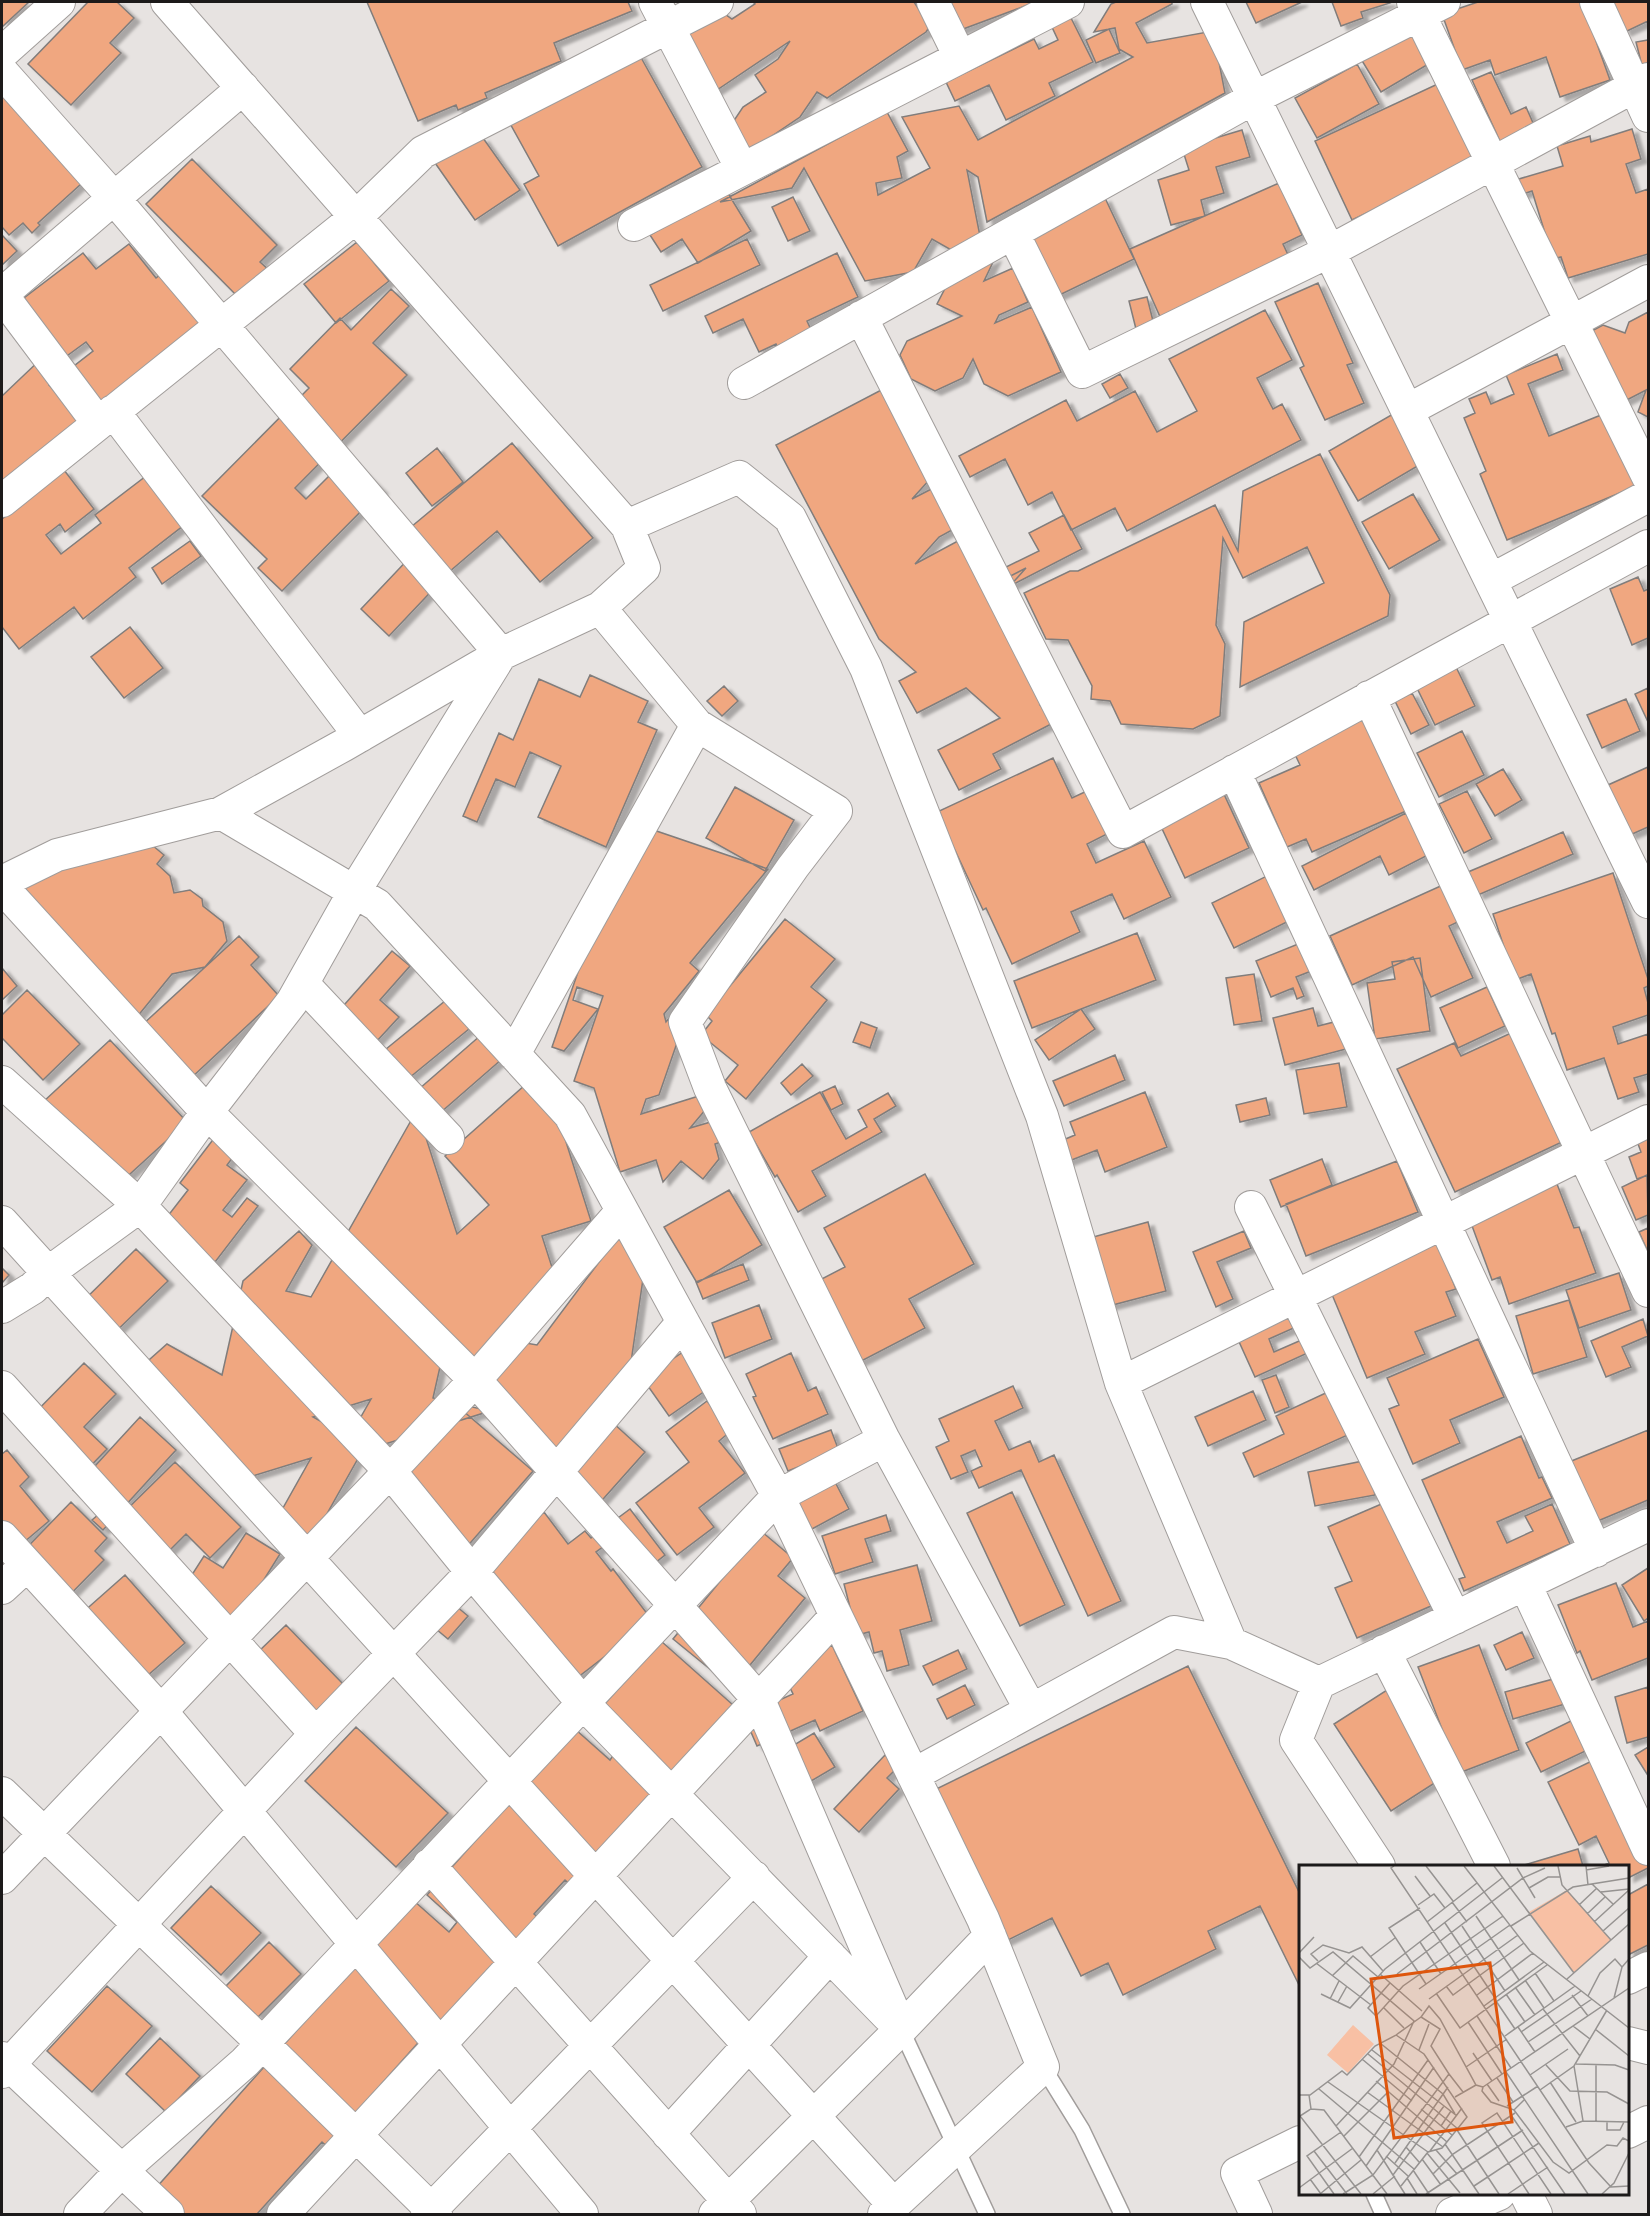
<svg xmlns="http://www.w3.org/2000/svg" width="1650" height="2216" viewBox="0 0 1650 2216" font-family="'DM Sans',sans-serif">
  <defs>
    <filter id="shadow"><feDropShadow dx="6" dy="4" stdDeviation="1.5" flood-color="#0004"/></filter>
  </defs>
  <rect width="100%" height="100%" fill="#e7e3e1"/>
  <path fill="#f0a780" stroke="#817d7b" stroke-width="1.5" filter="url(#shadow)" d="M2,2H29L2,27Z
    M88,2H117L134,18L110,43L121,53L71,105L28,64Z
    M367,2H628L632,11L554,43L561,61L485,93L487,98L458,110L456,105L418,121Z
    M753,2H914L930,26L926,32L827,98L817,92L800,117L732,163L719,143L743,107L766,92L755,75L778,59L790,41L711,94L673,37L716,8L732,19L755,4Z
    M934,2H1036L947,35Z
    M1116,2H1172V4L1136,23L1147,43L1213,31L1225,93L987,222L978,177L967,170L980,236L953,251L932,239L913,272L865,281L804,168L792,188L720,202L887,112L908,151L897,157L902,178L876,183L878,195L930,168L902,117L959,106L978,140L1133,57L1119,49L1115,28L1094,32L1111,4Z
    M1246,2H1302L1256,23Z
    M1332,2H1389L1390,3L1361,12L1363,18L1341,26Z
    M1478,2H1582L1610,80L1560,97L1546,57L1495,75L1490,60L1462,70L1442,14Z
    M1611,2H1648V23V21L1625,32Z
    M1070,16L1093,62L1049,83L1055,96L1006,120L989,85L955,101L946,82L1034,39L1039,49L1058,40L1051,25Z
    M1418,28L1437,59L1381,92L1361,59Z
    M1109,29L1120,53L1096,63L1086,40Z
    M1648,40V69L1643,70L1636,42Z
    M639,54L702,167L558,246L524,184L539,176L507,118Z
    M1357,64L1379,104L1317,138L1295,98Z
    M1491,72L1511,114L1526,107L1537,132L1503,148L1472,80Z
    M2,76L57,127L42,141L81,184L38,223L40,225L32,233L23,223L9,235L2,227Z
    M1442,82L1487,156L1352,220L1315,141Z
    M1632,129L1641,159L1626,164L1636,193L1648,189V254L1568,278L1561,257L1553,259L1532,191L1517,196L1512,181L1563,166L1557,146L1590,136L1591,142Z
    M1242,130L1250,157L1216,167L1224,193L1201,200L1205,216L1171,225L1158,180L1189,170L1182,148Z
    M483,138L520,190L475,220L433,160Z
    M192,159L277,245L260,262L270,271L241,300L146,204Z
    M1279,183L1302,235L1283,244L1291,261L1161,319L1130,249Z
    M726,190L751,231L698,263L682,239L661,252L650,235Z
    M793,197L810,231L788,241L772,207Z
    M1105,198L1134,259L1045,302L1015,242Z
    M2,235L17,251L2,265Z
    M747,239L760,265L663,311L650,285Z
    M357,242L389,281L336,323L304,284Z
    M129,244L156,278L182,258L223,312L94,411L65,373L93,351L86,342L64,358L20,301L83,253L96,269Z
    M837,253L858,297L807,321L813,334L779,350L776,344L759,352L743,319L713,333L705,316Z
    M995,258L984,281L1013,268L1028,302L999,315L995,323L1032,307L1061,372L1008,396L984,384L973,359L963,378L935,391L911,379L900,355L907,341L962,316L937,304L951,277Z
    M1318,283L1353,363L1347,365L1364,403L1325,420L1300,368L1304,366L1275,302Z
    M391,289L409,306L373,343L407,375L295,488L306,499L348,457L382,490L282,591L258,568L267,559L202,496L309,388L290,369L340,318L351,330Z
    M1147,297L1154,325L1136,329L1129,301Z
    M1265,310L1292,360L1257,378L1273,409L1282,404L1301,440L1127,531L1115,508L1071,530L1052,492L1028,505L1005,459L970,477L959,456L1066,400L1077,421L1135,391L1157,432L1197,411L1169,359Z
    M1648,312V417L1638,412L1646,390L1621,403L1586,334L1603,325L1625,333L1629,322Z
    M1557,354L1563,370L1528,384L1549,436L1601,415L1646,482L1507,540L1480,474L1486,471L1464,418L1475,413L1469,399L1486,392L1491,404L1514,394L1506,375Z
    M43,357L59,375L49,385L80,419L2,491V396Z
    M1120,374L1128,388L1110,398L1102,384Z
    M887,387L941,467L912,499L941,484L963,524L939,537L915,564L969,535L995,584L1026,568L991,607L1059,695L1040,705L1057,721L993,754L1001,769L959,790L938,750L1000,718L966,688L917,713L899,681L916,672L879,639L776,445Z
    M1393,414L1421,464L1358,501L1329,451Z
    M512,443L593,538L540,582L497,531L449,572L411,527Z
    M437,448L463,482L432,506L406,473Z
    M1320,454L1390,595L1388,616L1240,687L1244,622L1324,583L1307,547L1243,578L1223,538L1216,625L1225,644L1220,716L1193,729L1121,724L1110,701L1091,699L1092,686L1068,640L1046,639L1024,593L1070,571H1078L1215,505L1238,551L1243,491Z
    M64,470L94,509L65,532L60,524L46,535L61,554L101,523L95,515L150,473L188,522L129,568L136,577L83,619L74,607L19,649L2,627V519Z
    M1413,494L1440,540L1389,569L1362,522Z
    M1064,515L1082,549L1012,585L1004,568L1039,551L1029,533Z
    M190,541L201,556L162,584L152,568Z
    M414,553L442,580L389,636L361,609Z
    M1638,577L1644,591L1648,589V638L1632,645L1610,589Z
    M130,627L163,668L124,698L91,657Z
    M1456,667L1475,706L1435,725L1416,686Z
    M590,675L648,701L638,722L657,730L606,847L538,817L561,766L530,752L515,787L496,779L477,822L463,816L499,733L513,740L539,679L580,697Z
    M724,686L738,701L722,716L707,701Z
    M1648,688V722L1635,694Z
    M1412,693L1429,725L1411,734L1395,701Z
    M1626,699L1640,731L1602,748L1587,715Z
    M1371,713L1413,808L1312,852L1306,839L1287,847L1259,783L1300,765L1292,748Z
    M1462,731L1484,775L1439,797L1417,753Z
    M1053,758L1072,798L1089,790L1109,833L1087,844L1096,863L1144,841L1171,897L1124,919L1112,894L1071,912L1080,932L1012,964L986,908L983,910L937,812Z
    M1648,767V827L1630,835L1608,785Z
    M1503,769L1522,800L1495,816L1476,784Z
    M735,787L794,820L765,871L706,838Z
    M1222,790L1249,848L1185,878L1158,820Z
    M1467,791L1492,839L1464,853L1439,804Z
    M1406,813L1428,855L1389,875L1380,856L1314,890L1302,866Z
    M630,822L768,869L690,963L699,971L664,1014L666,1022L697,985L659,1095L646,1099L641,1114L702,1095L706,1109L690,1128L714,1121L721,1142L715,1144L719,1159L703,1179L681,1161L663,1182L656,1160L620,1172L594,1088L574,1081L603,996L577,987L573,1000L598,1009L564,1051L552,1047Z
    M1563,832L1573,854L1478,895L1468,872Z
    M152,845L164,855L157,864L170,876L174,893L190,890L202,899L203,906L223,922L227,941L205,967L172,974L137,1017L24,924L23,860Z
    M1273,873L1295,918L1234,948L1212,903Z
    M1613,873L1648,979V986L1644,988L1648,1003V1015L1613,1027L1618,1044L1648,1034V1074L1634,1078L1639,1092L1618,1099L1604,1058L1567,1070L1555,1033L1552,1034L1531,974L1515,980L1493,914Z
    M1445,884L1462,920L1449,926L1473,978L1431,997L1413,957L1352,985L1330,936Z
    M785,919L835,959L811,987L827,1000L746,1099L725,1081L738,1065L701,1035L712,1021L706,1015Z
    M1137,933L1156,980L1032,1028L1014,981Z
    M239,936L259,957L251,965L279,996L190,1079L141,1026Z
    M1308,940L1319,968L1296,977L1304,996L1297,999L1293,988L1271,997L1256,961Z
    M392,951L410,966L380,1000L399,1017L365,1054L329,1022Z
    M1420,958L1430,1031L1375,1039L1367,983L1395,979L1392,962Z
    M2,968L17,986L2,1000Z
    M1254,974L1262,1021L1234,1025L1226,978Z
    M1487,987L1505,1026L1458,1048L1440,1008Z
    M27,990L80,1044L43,1080L2,1038V1015Z
    M456,992L480,1020L398,1087L375,1058Z
    M1313,1008L1318,1026L1338,1021L1346,1049L1285,1065L1273,1018Z
    M1081,1009L1095,1029L1049,1060L1035,1040Z
    M861,1022L877,1028L870,1048L853,1042Z
    M1511,1033L1562,1142L1455,1192L1397,1069L1454,1043L1461,1056Z
    M481,1035L502,1059L432,1120L411,1096Z
    M110,1040L187,1122L119,1184L43,1102Z
    M1115,1055L1125,1080L1064,1106L1053,1081Z
    M1339,1063L1347,1107L1304,1114L1296,1070Z
    M802,1064L813,1076L791,1095L781,1083Z
    M543,1069L591,1221L542,1236L557,1283L509,1322L494,1387L442,1358L433,1398L490,1411L382,1445L354,1429L371,1399L313,1417L365,1446L310,1544L274,1524L311,1458L230,1483L132,1375L167,1344L222,1375L243,1281L299,1231L312,1245L286,1291L311,1297L417,1110L457,1234L489,1205L445,1156Z
    M835,1086L843,1104L831,1110L822,1092Z
    M820,1092L846,1139L867,1127L858,1110L888,1093L896,1106L874,1119L882,1132L812,1171L826,1196L798,1212L777,1175L775,1177L749,1132Z
    M1145,1092L1167,1147L1105,1172L1097,1150L1064,1163L1056,1143L1075,1135L1070,1122Z
    M1266,1098L1270,1115L1240,1122L1236,1105Z
    M1648,1128V1175L1637,1179L1629,1157L1641,1152L1634,1133Z
    M215,1137L236,1153L227,1165L247,1180L223,1210L232,1217L247,1198L258,1206L212,1266L160,1226L188,1190L180,1183Z
    M1322,1159L1332,1185L1281,1207L1270,1180Z
    M1397,1161L1418,1212L1306,1256L1286,1204Z
    M925,1174L974,1264L909,1299L925,1328L844,1370L810,1285L845,1267L824,1228Z
    M1647,1175L1648,1215L1636,1220L1622,1187Z
    M1557,1184L1574,1228L1579,1227L1596,1273L1509,1304L1500,1277L1492,1280L1468,1215Z
    M729,1190L762,1245L697,1283L664,1227Z
    M1148,1222L1166,1291L1105,1307L1086,1239Z
    M1648,1228V1252L1639,1232Z
    M1244,1231L1251,1248L1217,1262L1233,1299L1216,1307L1193,1252Z
    M617,1238L646,1258L629,1376L560,1469L480,1397L520,1342L537,1345Z
    M1436,1241L1456,1289L1446,1292L1456,1316L1415,1332L1425,1354L1367,1378L1328,1285Z
    M136,1249L168,1281L104,1343L73,1311Z
    M743,1264L749,1280L703,1299L696,1282Z
    M2,1268L9,1275L2,1283Z
    M1619,1273L1631,1310L1579,1328L1566,1290Z
    M1569,1300L1587,1357L1533,1374L1516,1316Z
    M759,1305L772,1339L725,1358L712,1323Z
    M1288,1311L1296,1327L1269,1339L1274,1352L1306,1338L1312,1351L1255,1377L1236,1335Z
    M1643,1319L1648,1336L1622,1347L1631,1367L1606,1377L1591,1341Z
    M1478,1339L1504,1397L1450,1420L1460,1443L1413,1464L1389,1409L1399,1405L1387,1378Z
    M689,1348L715,1384L669,1416L643,1379Z
    M791,1353L808,1391L816,1387L828,1414L773,1439L753,1397L756,1396L746,1374Z
    M84,1363L116,1394L84,1427L107,1449L76,1481L20,1428Z
    M1276,1375L1289,1407L1275,1413L1262,1380Z
    M1013,1386L1023,1408L995,1421L1009,1450L1030,1441L1039,1462L1054,1455L1121,1601L1088,1616L1021,1470L979,1488L971,1471L982,1466L975,1450L961,1456L968,1472L951,1479L936,1447L949,1441L939,1419Z
    M1253,1391L1266,1420L1208,1446L1195,1417Z
    M1330,1391L1350,1434L1254,1477L1243,1453L1284,1434L1276,1416Z
    M707,1401L731,1431L719,1441L745,1473L699,1508L714,1527L677,1555L636,1503L689,1462L666,1432Z
    M462,1410L533,1471L458,1557L387,1494Z
    M140,1417L176,1450L103,1530L92,1520L99,1514L73,1490Z
    M612,1422L645,1452L588,1516L554,1488Z
    M831,1430L839,1451L788,1471L779,1449Z
    M1648,1430V1500L1593,1523L1569,1462Z
    M1521,1436L1539,1478L1542,1477L1552,1498L1497,1522L1507,1543L1533,1531L1525,1516L1552,1504L1570,1544L1464,1591L1459,1579L1465,1577L1422,1480Z
    M7,1450L29,1477L20,1486L49,1521L10,1554L2,1543V1454Z
    M1368,1460L1375,1495L1315,1506L1308,1472Z
    M175,1462L241,1527L210,1558L186,1534L157,1563L115,1521Z
    M833,1478L849,1509L812,1529L795,1498Z
    M1012,1492L1065,1605L1020,1626L967,1513Z
    M71,1502L107,1538L95,1551L104,1560L54,1611L8,1567Z
    M1386,1502L1431,1606L1357,1638L1335,1588L1352,1581L1328,1527Z
    M630,1509L665,1555L641,1574L614,1539L596,1552L611,1571L613,1569L652,1620L560,1691L462,1575L544,1512L568,1544L585,1531L591,1538Z
    M886,1515L891,1531L865,1539L873,1562L835,1574L822,1536Z
    M761,1531L793,1558L778,1576L805,1598L732,1687L673,1639Z
    M246,1533L280,1554L233,1629L179,1595L204,1556L223,1568Z
    M917,1565L932,1621L900,1630L909,1665L887,1671L882,1651L874,1653L869,1632L857,1635L844,1584Z
    M1648,1568V1618L1644,1621L1622,1585Z
    M125,1575L185,1643L132,1689L73,1621Z
    M1616,1583L1633,1627L1648,1621V1658L1592,1680L1580,1651L1577,1653L1558,1605Z
    M450,1601L468,1616L448,1639L430,1624Z
    M286,1625L343,1684L314,1713L256,1654Z
    M1522,1632L1534,1658L1506,1670L1494,1645Z
    M661,1641L733,1705L572,1886L565,1880L534,1914L548,1926L424,2050L417,2044L352,2117L340,2158L322,2142L257,2214H184L155,2189L413,1900L449,1932L457,1922L427,1895L575,1729L610,1760L614,1754L584,1727Z
    M832,1645L863,1711L820,1731L815,1720L757,1746L744,1716L793,1694L781,1669Z
    M1479,1645L1519,1750L1459,1773L1418,1667Z
    M958,1650L967,1669L933,1685L923,1666Z
    M1188,1666L1300,1894V1987L1260,1906L1208,1931L1216,1949L1123,1995L1108,1963L1081,1976L1052,1918L1000,1944L926,1794Z
    M1557,1678L1565,1704L1513,1719L1505,1692Z
    M965,1685L975,1705L947,1719L937,1699Z
    M1648,1687V1737L1627,1743L1615,1697Z
    M1387,1690L1444,1777L1391,1811L1334,1724Z
    M1579,1717L1594,1747L1541,1772L1526,1743Z
    M356,1727L448,1813L396,1867L305,1781Z
    M814,1733L835,1767L794,1791L774,1757Z
    M1648,1747V1773L1647,1774L1635,1755Z
    M885,1755L898,1767L887,1778L899,1789L859,1832L834,1809Z
    M1596,1759L1648,1856V1868L1628,1878V1866H1602L1609,1863L1596,1836L1579,1845L1548,1782Z
    M1578,1849L1583,1866H1521Z
    M1648,1884V1945L1628,1955V1895Z
    M211,1886L261,1933L221,1975L171,1928Z
    M269,1942L301,1974L258,2017L226,1986Z
    M107,1986L152,2026L92,2092L47,2051Z
    M160,2038L200,2076L166,2112L126,2074Z"/>
  <g fill="none" stroke-linecap="round" stroke-linejoin="round">
    <g stroke="#a19d9b" stroke-width="18">
      <path id="lane" d="M901,2029L987,2214
        M1043,2067L1082,2130L1122,2214
        M1374,2194L1383,2214"/>
    </g>
    <g stroke="#a19d9b" stroke-width="34">
      <path id="street" d="M167,2L627,526
        M655,2L742,169
        M933,2L960,57
        M1207,2L1648,902
        M1413,2L1648,477
        M1596,2L1648,116
        M2,53L59,2
        M2,72L106,189L501,654L354,892L292,1002L207,1112L140,1206L48,1273L33,1288L2,1307
        M634,225L1068,2
        M1013,233L1082,372L1330,251L1648,79
        M2,294L243,88
        M2,295L98,423
        M861,317L1123,832L1648,546
        M744,383L1254,98L1444,2
        M1408,410L1648,281
        M113,411L360,736
        M2,501L356,217L423,152L717,2
        M1491,580L1648,496
        M1369,697L1648,1291
        M1234,771L1596,1551
        M221,813L344,745L501,654L600,608
        M2,882L57,855L221,813L377,905L570,1115L778,1496L983,1919L1043,2067L884,2214
        M2,887L207,1112L475,1380L759,1700L901,2029
        M303,984L448,1138
        M514,1054L697,725
        M2,1082L140,1206L390,1471L472,1572L582,1702L888,2016
        M1251,1207L1455,1618
        M2,1222L894,2205
        M1121,1383L1648,1121
        M2,1387L316,1734
        M884,1440L1031,1710
        M2,1537L160,1710L582,2214
        M1525,1584L1648,1849
        M2,1588L27,1565
        M1384,1651L1494,1866
        M1319,1683L1648,1525
        M913,1775L1174,1632L1231,1643
        M2,1793L262,2043L436,2214
        M429,1865L740,2214
        M2,1878L390,1471L475,1380L622,1211
        M1628,1978L1648,1968
        M1628,2043L1648,2048
        M2,2058L168,2214
        M2,2072L316,1734L472,1572L683,1322
        M1628,2132L1648,2122
        M668,2134L830,1956
        M1526,2194L1536,2214
        M80,2214L122,2170L245,2062L778,1496L884,1440L710,1088L685,1022L793,867L836,811L697,725L600,608L644,568L627,526L739,477L790,518L866,668L1042,1116L1121,1383L1231,1643L1319,1683L1296,1740L1379,1866
        M283,2214L836,1616
        M427,2214L754,1877
        M715,2214L901,2029L990,1936
        M1256,2214L1237,2173L1300,2142
        M1452,2214L1499,2194"/>
    </g>
    <use href="#lane" stroke="#fff" stroke-width="15"/>
    <use href="#street" stroke="#fff" stroke-width="32"/>
  </g>
  <g transform="translate(1299 1865)">
    <rect width="330" height="330" fill="#e7e3e1"/>
    <path d="M268,25L312,75L275,108L230,47ZM54,160L75,179L49,208L28,190Z" fill="#f8c0a4"/>
    <path fill="none" stroke="#969391" stroke-width="1.5" d="M95,1L92,3L290,298L312,322L330,321M127,1L154,36M165,1L231,86L330,163M195,1L275,108M259,1L263,20L312,75M287,1L289,20M218,3L236,33M287,5L310,1M116,11L131,31M293,19L314,39M230,23L249,12H261M302,27L330,24M153,37L168,57M119,40L135,29L146,43M280,40L298,23M121,43L90,63L127,119M288,49L306,32M177,51L220,115M128,57L178,18M295,57L330,25M146,58L196,133M163,61L206,126M212,61L274,22L330,13M304,66L330,43M121,77L142,109M0,88L15,72M0,92L11,103L34,87L115,156L95,199L37,261M71,92L96,73M19,96L12,89L24,80L50,88L63,82L84,106M17,98L72,140M236,108L255,136M81,109L123,146M98,109L224,13L246,3M33,111L54,91L79,112M268,114L330,59M226,115L245,143M91,118L69,143L77,151L104,121L204,51M147,121L154,130L225,78M216,122L236,150M120,124L211,60M137,128L161,163L248,100M22,129L51,143L86,104L203,13M207,129L226,157M178,130L234,88M273,130L289,151M289,131L301,108L316,94L323,102M315,133L323,102L330,94M31,134L40,116M130,134L219,70M197,136L216,164M39,137L48,121M185,141L245,97M85,143L105,163M244,144L281,191M178,151L212,203M169,157L203,209M274,161L291,174M219,162L236,187M296,164L330,191M222,167L282,126M97,170L122,152M206,171L276,121M229,177L293,134M81,178L144,229L156,249M73,185L158,251M120,185L130,159M174,188L193,216M69,189L159,264M63,194L113,236M277,199L316,200L330,205M297,199V257M247,200L271,226L308,227L330,239M167,202L208,174M207,207L289,329M150,209L164,227M231,210L269,184M198,213L214,237M77,216L148,277M29,217L129,287M251,217L277,257M188,219L200,236M184,222L330,123M20,224L115,304M241,225L275,201L308,145M68,227L144,282M0,230H11L43,206L48,210L76,181L97,170L125,189L168,252L143,283L129,287L102,321M10,230L12,244L1,251L62,329M156,232L177,220M208,241L239,221M12,244L25,245L88,329M122,244L153,270M215,245L254,297L270,308L308,280L318,281L324,273L330,276M212,250L266,329M284,256L330,257M308,257V265H321L325,257M142,261L152,246M267,262L284,256L275,201M158,265L200,329M45,271L90,226M146,279L180,329M107,282L120,297M78,285L106,329M137,285L158,309M15,286L48,329M131,286L163,243M128,288L161,328M87,291L109,311M60,292L129,195M123,294L142,320M96,298L149,222M67,301L135,202M114,305L130,329M134,309L154,289L216,248M94,310L145,241M108,313L118,329M11,314L22,329M175,321L240,278M0,323L54,283M21,329L62,295M35,329L8,291L42,267M44,329L74,310L150,209L132,181L141,164L122,152L130,141L141,154L177,220L184,222L183,226L192,237L215,245L225,235M74,329L96,311M127,329L224,265M209,329L249,302M230,329L183,258L198,248L252,329M303,329L315,318L330,288"/>
    <path fill="#de560d" fill-opacity="0.15" stroke="#de560d" stroke-width="3" d="M191,98L213,257L95,273L72,114Z"/>
    <rect width="330" height="330" fill="none" stroke="#1c1a1a" stroke-width="3"/>
  </g>
  <rect width="1650" height="2216" fill="none" stroke="#1c1a1a" stroke-width="6"/>
</svg>
